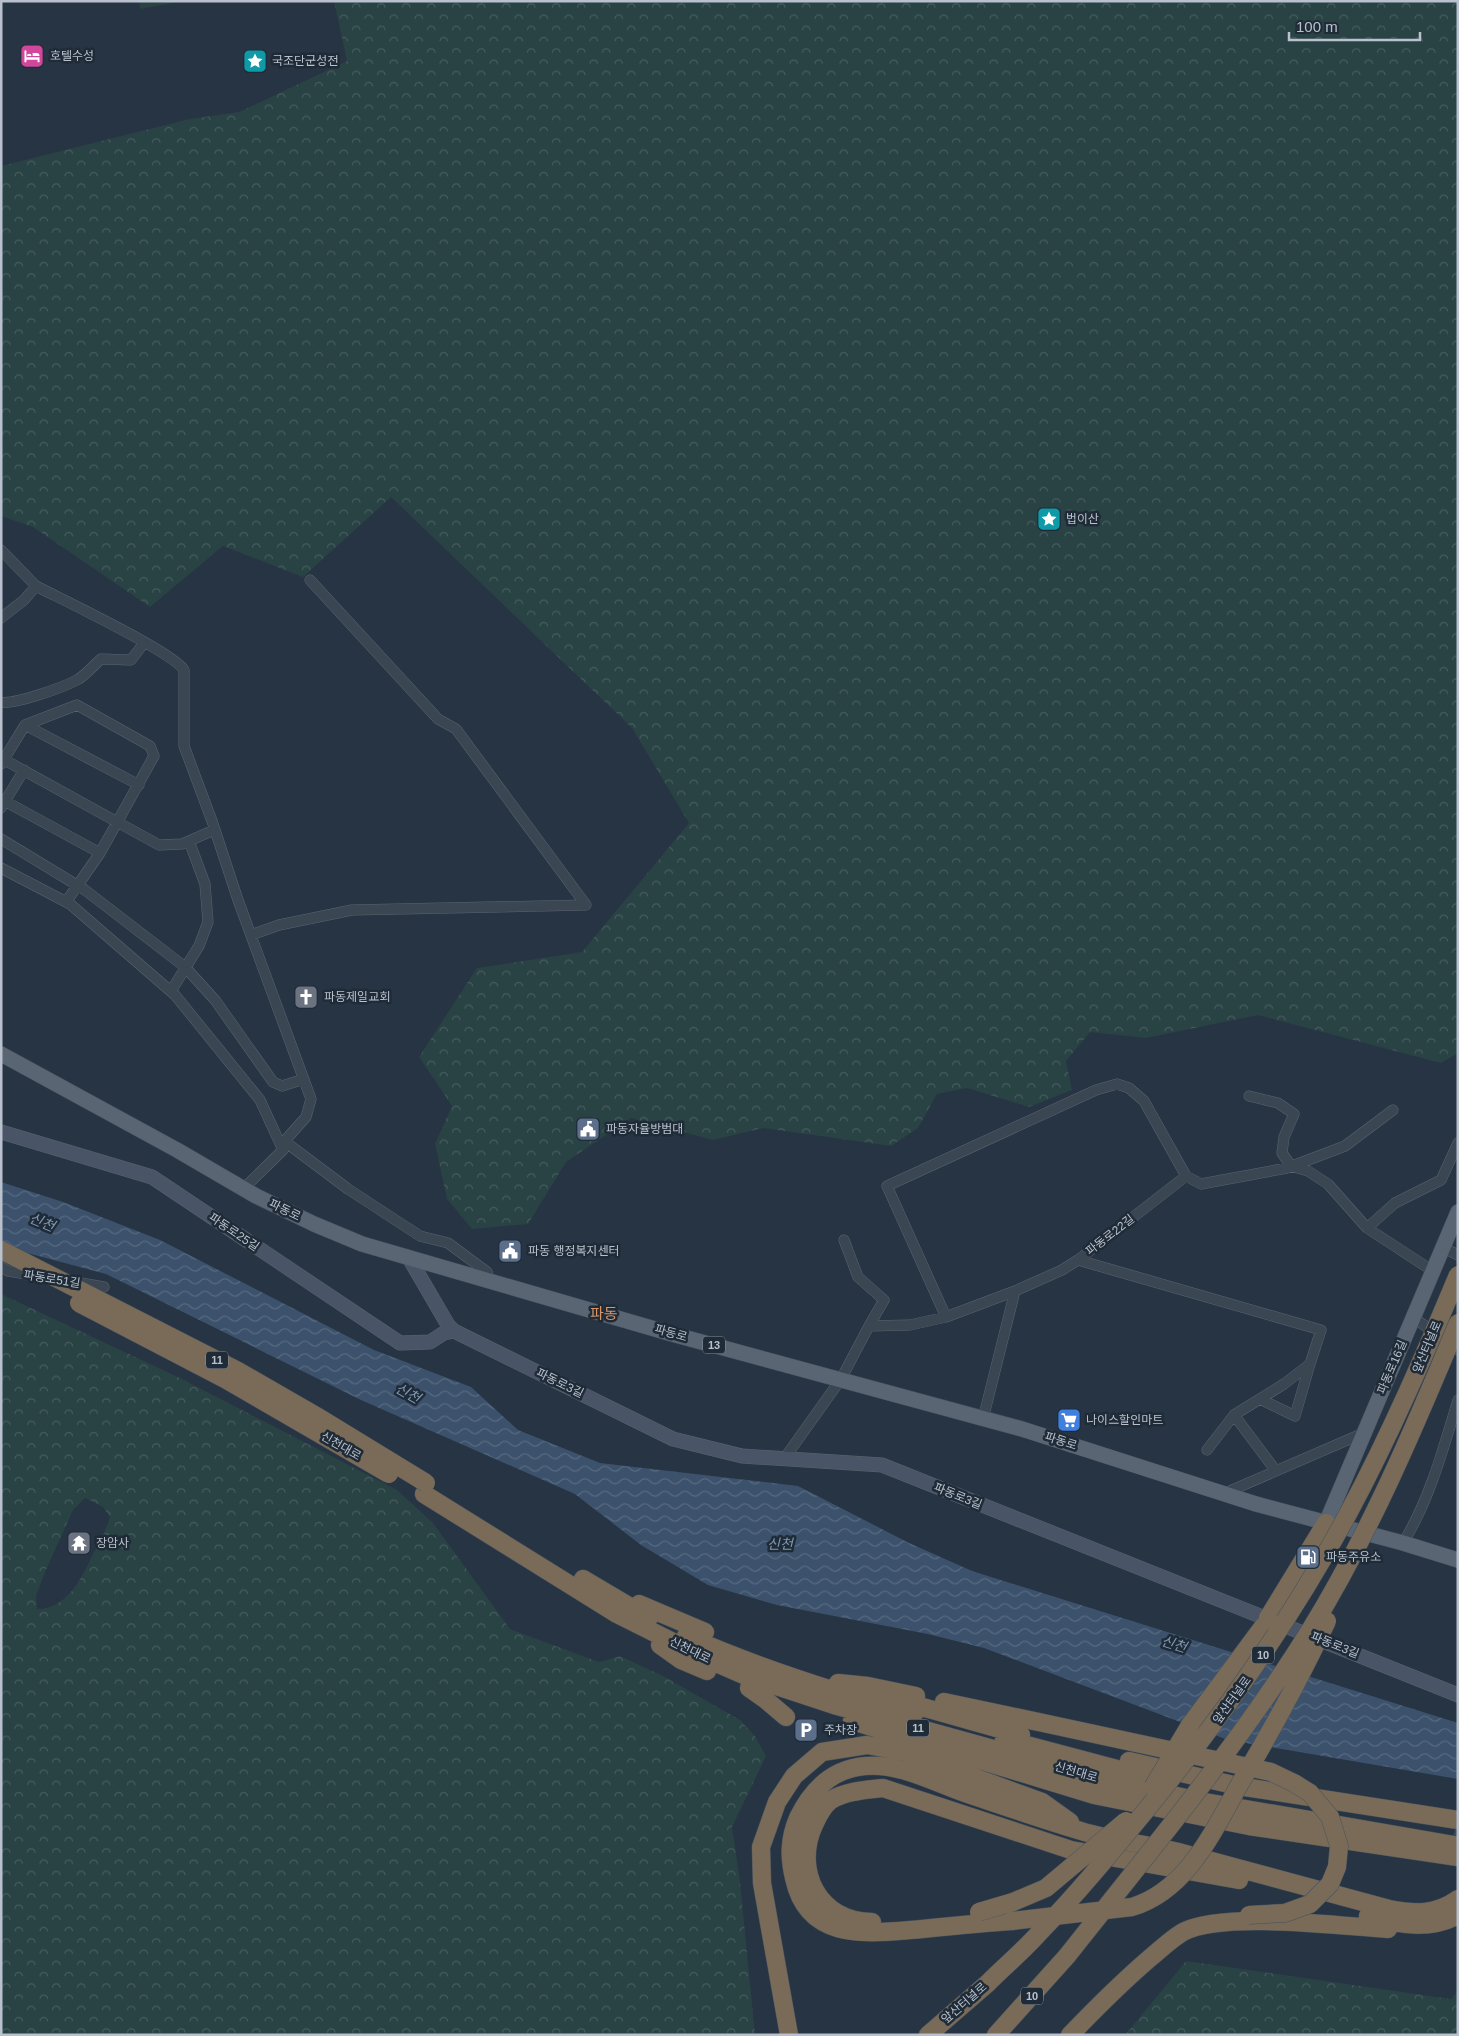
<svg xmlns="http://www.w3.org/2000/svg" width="1459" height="2036" viewBox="0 0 1459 2036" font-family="Arial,'Noto Sans KR',sans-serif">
  <defs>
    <pattern id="forest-crowns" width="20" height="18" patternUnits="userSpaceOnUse" patternTransform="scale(1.25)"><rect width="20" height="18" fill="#294244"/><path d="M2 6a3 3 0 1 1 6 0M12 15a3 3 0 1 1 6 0" fill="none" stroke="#465c5e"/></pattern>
    <pattern id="water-waves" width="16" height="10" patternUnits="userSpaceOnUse" patternTransform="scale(1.25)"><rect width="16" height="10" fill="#3c526c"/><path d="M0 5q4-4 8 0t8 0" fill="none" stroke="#566980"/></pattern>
  </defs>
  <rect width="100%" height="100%" fill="#273443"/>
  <path fill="#294244" d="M139,1H184L140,9Z"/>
  <path fill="url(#forest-crowns)" fill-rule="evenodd" d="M334,1H1458V1053L1441,1063L1258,1015L1146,1038L1090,1032L1066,1061L1072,1090L1029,1107L967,1088L937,1094L918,1128L891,1146L763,1128L713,1140L631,1118L566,1162L528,1224L472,1229L447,1199L435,1144L452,1106L419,1057L477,968L582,952L689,823L632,728L391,497L303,577L223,546L150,607L33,527L1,516V166L190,119L239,112L347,61Z
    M1,1294L180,1378L397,1490L433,1523L510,1629L599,1662L620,1656L663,1676L740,1720L755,1736L766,1756L732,1827L740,1882L755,2035H1ZM85,1498L103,1507L110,1517C106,1530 99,1543 92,1556C81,1579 67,1609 37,1609L36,1596L45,1572L73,1510Z
    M1186,1961L1451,1999L1458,1991V2035H1125Z"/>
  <path fill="url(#water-waves)" d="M1,1182L63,1202L160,1240L374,1350L471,1387L518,1430L600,1463L798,1486L909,1543L972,1571L1458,1723V1779L1228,1740L984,1648L928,1634L777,1605L708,1585L641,1545L575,1494L361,1400L106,1274L1,1246Z"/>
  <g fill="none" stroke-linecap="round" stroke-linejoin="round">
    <path stroke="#3d4958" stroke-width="18" stroke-dasharray="18 9" stroke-linecap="butt" d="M1454,1833L1458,1834"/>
    <g stroke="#596470" stroke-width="11">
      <path id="street" d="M1,550L36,586
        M1,618L24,600L36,586C61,599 173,652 184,670V746L212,821L238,900L311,1099L306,1117L281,1145
        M1,702C14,705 64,687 77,680C86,675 94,665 101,659L131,660L144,643
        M25,725L139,785
        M1,758L159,845L182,844L214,830
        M1,764L25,725L77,705L150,746L154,756L100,853L1,799
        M1,808L24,770
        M1,839L85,890L185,967L215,1000L273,1082L282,1086L304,1079
        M1,868L70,904L175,995L260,1100L283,1150L244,1188
        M66,902L100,853
        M251,935L279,925L352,910L586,905L456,729L438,719L310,580
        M171,991L199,946L208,922L205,884L189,841
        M1249,1096L1278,1103L1294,1114L1284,1137L1282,1153L1291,1166L1308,1171L1328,1184L1367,1228L1433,1271
        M284,1141L348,1189L420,1236L448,1243L487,1272L490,1281
        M1367,1228L1395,1203L1441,1180L1458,1143
        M844,1240L858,1277L884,1300L869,1326
        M1441,1253L1444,1248L1458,1255
        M1078,1260L1321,1330L1310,1364L1284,1384L1234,1415L1207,1450
        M1,1267L8,1271L44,1277
        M75,1282L104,1287
        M1415,1312L1413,1317L1458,1350
        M946,1317L887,1186L1096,1090L1117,1084L1129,1088L1144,1101L1186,1176
        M1260,1399L1295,1416L1310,1364
        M1234,1415L1276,1471
        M983,1419L1015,1291
        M784,1459L841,1379L869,1326L910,1325L946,1317L1015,1291L1062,1270L1078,1260L1186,1176L1201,1184L1287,1168L1345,1146L1393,1110
        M1225,1493L1359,1435L1365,1430
        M1403,1543C1430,1499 1443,1449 1458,1400"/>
    </g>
    <g stroke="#596470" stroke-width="15">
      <path id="secondary" d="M1,1132L152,1177L400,1343L430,1342L444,1333L454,1331
        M409,1258L448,1325L454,1331L673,1439L742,1456L882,1465L1458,1695"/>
    </g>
    <g stroke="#454f5c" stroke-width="16">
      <path id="primary" d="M1,1054L177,1150L256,1196L314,1224L362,1244L672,1334L1022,1429L1256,1504L1403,1543L1458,1560
        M1326,1523L1458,1212"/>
    </g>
    <g stroke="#46515d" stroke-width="19">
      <path id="highway" d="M424,1494L617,1614L705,1658L746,1676L834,1705L1106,1780L1199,1801L1454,1845
        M583,1579L649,1618
        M639,1604L705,1632
        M1268,1618L1326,1523
        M686,1636C759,1668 837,1693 914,1714
        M660,1645L681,1660L707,1671
        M838,1683L868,1686L916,1696
        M749,1688L766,1700L786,1717
        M901,1701L1021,1735
        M944,1702L1034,1721
        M852,1721L1094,1795L1249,1826L1458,1857
        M1184,1738L1190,1725L1268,1620
        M1004,1739L1143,1776
        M1129,1761L1238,1786L1458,1820
        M1368,1916C1398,1924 1429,1931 1458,1915
        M1012,1921C982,1923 952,1926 922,1929C871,1933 808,1944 794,1878C789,1857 789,1839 798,1818C812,1789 832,1769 865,1766C900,1763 933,1782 965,1793C1003,1806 1042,1819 1081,1831C1113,1841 1147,1844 1178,1852C1249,1871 1319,1890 1389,1909C1414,1914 1436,1915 1458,1899
        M872,1922C819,1922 793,1871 814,1825C818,1816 823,1806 831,1800C846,1791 866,1790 883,1788L1071,1850L1239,1880
        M789,2035L762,1883L761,1847L777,1802L794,1776L822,1752L867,1745L905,1752L1042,1802L1070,1822
        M928,2035L988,1983
        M996,2035L1067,1956
        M1070,2035C1096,2008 1122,1982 1150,1958C1160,1950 1171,1939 1183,1932C1223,1911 1340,1926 1388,1929"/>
    </g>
    <use href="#street" stroke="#3b4653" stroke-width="10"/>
    <use href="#secondary" stroke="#495566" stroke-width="14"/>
    <use href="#primary" stroke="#596573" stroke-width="15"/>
    <use href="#highway" stroke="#796b58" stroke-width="18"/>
    <g stroke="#46515d" stroke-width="19" stroke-linecap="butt">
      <path id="highway-bridge" d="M1,1250L238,1371L318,1417L426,1483
        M79,1303L225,1379L389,1474
        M1268,1620V1618
        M1034,1721L1271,1772L1294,1783L1310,1793L1330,1817L1339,1846L1337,1867L1330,1884L1310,1904L1285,1913L1249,1915
        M1153,1787L1190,1725
        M979,1912L1013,1902L1046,1888L1126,1821
        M1012,1921L1132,1907C1191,1889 1216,1824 1245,1775C1275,1725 1302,1674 1327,1621
        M1067,1956C1150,1851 1238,1746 1309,1632C1369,1535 1414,1429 1458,1323
        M988,1983C1005,1966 1024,1950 1040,1932C1076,1895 1109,1855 1142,1815C1221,1719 1292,1619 1350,1510C1391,1433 1425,1354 1458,1275"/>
    </g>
    <use href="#highway-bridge" stroke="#796b58" stroke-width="18"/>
  </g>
  <defs>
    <g id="hotel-square" transform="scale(1.25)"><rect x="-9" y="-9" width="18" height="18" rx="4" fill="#d1479c" stroke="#202b38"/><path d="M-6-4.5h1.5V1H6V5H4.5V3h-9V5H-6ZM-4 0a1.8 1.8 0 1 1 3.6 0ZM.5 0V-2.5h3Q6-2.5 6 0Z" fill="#fff"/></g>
    <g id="sight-square" transform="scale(1.25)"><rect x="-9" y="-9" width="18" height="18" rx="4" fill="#0f9aa8" stroke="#202b38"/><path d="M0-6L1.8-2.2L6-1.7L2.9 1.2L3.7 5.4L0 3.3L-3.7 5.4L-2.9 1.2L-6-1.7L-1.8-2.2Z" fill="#fff"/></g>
    <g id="church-square" transform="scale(1.25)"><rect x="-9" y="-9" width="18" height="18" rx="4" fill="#6b7280" stroke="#202b38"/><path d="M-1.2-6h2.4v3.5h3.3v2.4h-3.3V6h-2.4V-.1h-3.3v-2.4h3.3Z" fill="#fff"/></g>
    <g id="civic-square" transform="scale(1.25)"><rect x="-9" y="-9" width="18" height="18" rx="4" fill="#5c6f8a" stroke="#202b38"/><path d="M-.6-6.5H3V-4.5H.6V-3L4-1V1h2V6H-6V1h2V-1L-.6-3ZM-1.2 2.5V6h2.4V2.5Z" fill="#fff"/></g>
    <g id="supermarket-square" transform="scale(1.25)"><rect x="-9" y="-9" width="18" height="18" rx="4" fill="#3f7fe0" stroke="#202b38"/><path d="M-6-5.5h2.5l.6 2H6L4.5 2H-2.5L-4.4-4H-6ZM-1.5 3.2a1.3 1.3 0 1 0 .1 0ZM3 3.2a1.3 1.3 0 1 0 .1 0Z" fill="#fff"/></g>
    <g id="temple-square" transform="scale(1.25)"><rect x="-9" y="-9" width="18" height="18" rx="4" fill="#6b7280" stroke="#202b38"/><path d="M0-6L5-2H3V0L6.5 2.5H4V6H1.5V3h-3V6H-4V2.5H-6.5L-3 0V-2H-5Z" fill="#fff"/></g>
    <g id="fuel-square" transform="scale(1.25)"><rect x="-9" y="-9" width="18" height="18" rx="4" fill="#5c6f8a" stroke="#202b38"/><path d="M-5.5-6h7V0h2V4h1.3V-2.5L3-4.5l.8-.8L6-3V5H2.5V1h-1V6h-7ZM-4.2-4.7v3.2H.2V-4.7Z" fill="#fff"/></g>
    <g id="parking-square" transform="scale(1.25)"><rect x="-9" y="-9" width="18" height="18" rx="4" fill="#5c6f8a" stroke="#202b38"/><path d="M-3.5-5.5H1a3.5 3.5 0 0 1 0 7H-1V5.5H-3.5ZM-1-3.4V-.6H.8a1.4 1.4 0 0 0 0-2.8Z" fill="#fff"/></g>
  </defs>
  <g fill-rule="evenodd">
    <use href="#hotel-square" x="32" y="56"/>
    <use href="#sight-square" x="255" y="61"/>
    <use href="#sight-square" x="1049" y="519"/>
    <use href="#church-square" x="306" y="997"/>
    <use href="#civic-square" x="588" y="1129"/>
    <use href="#civic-square" x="510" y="1251"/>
    <use href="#supermarket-square" x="1069" y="1420"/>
    <use href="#temple-square" x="79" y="1543"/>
    <use href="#fuel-square" x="1308" y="1557"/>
    <use href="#parking-square" x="806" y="1730"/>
  </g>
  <g text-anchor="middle" stroke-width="5" stroke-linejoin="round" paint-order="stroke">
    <g fill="#202b38" stroke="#8a94a0" stroke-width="1">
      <rect x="703" y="1336.5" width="22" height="17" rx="4"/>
      <rect x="206" y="1351.5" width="22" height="17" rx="4"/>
      <rect x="1252" y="1646.5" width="22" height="17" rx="4"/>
      <rect x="907" y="1719.5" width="22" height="17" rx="4"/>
      <rect x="1021" y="1987.5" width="22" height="17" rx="4"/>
    </g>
    <g font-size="11" font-weight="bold" fill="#b8c1cd">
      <text x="714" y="1349">13</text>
      <text x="217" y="1364">11</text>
      <text x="1263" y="1659">10</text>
      <text x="918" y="1732">11</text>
      <text x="1032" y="2000">10</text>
    </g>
    <g font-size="12" fill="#b8c1cd" stroke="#202b38" text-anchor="start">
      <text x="50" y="60">호텔수성</text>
      <text x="272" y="65">국조단군성전</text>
      <text x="1066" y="523">법이산</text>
      <text x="324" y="1001">파동제일교회</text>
      <text x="606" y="1133">파동자율방범대</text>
      <text x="528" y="1255">파동 행정복지센터</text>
      <text x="1086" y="1424">나이스할인마트</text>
      <text x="96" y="1547">장암사</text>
      <text x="1326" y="1561">파동주유소</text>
      <text x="824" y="1734">주차장</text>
    </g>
    <g font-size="12" fill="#b8c1cd" stroke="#202b38">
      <text transform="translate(285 1210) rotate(26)" y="4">파동로</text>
      <text transform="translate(234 1232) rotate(34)" y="4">파동로25길</text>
      <text transform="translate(1110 1235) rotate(-38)" y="4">파동로22길</text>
      <text transform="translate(52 1279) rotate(9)" y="4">파동로51길</text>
      <text transform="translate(671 1333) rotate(16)" y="4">파동로</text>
      <text transform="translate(1427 1347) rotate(-67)" y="4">앞산터널로</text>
      <text transform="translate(1392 1367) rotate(-67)" y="4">파동로16길</text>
      <text transform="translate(560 1383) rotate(26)" y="4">파동로3길</text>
      <text transform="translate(1061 1441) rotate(18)" y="4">파동로</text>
      <text transform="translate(341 1446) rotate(30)" y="4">신천대로</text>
      <text transform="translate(958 1496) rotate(22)" y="4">파동로3길</text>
      <text transform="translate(1335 1645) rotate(22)" y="4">파동로3길</text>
      <text transform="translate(690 1650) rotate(26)" y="4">신천대로</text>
      <text transform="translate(1232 1700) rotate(-54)" y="4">앞산터널로</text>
      <text transform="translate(1076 1772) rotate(16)" y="4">신천대로</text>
      <text transform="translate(964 2003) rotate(-41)" y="4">앞산터널로</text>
    </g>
    <g font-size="14" font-style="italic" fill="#7f98b4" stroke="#202b38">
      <text transform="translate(42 1222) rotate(22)" y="5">신천</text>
      <text transform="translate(408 1393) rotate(29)" y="5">신천</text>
      <text x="780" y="1549">신천</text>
      <text transform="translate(1174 1644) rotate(17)" y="5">신천</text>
    </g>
    <g font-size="15" fill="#d89568" stroke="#202b38">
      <text x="604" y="1319">파동</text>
    </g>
  </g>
  <rect width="1459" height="2036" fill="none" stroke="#b8c1cd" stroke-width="5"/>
  <path d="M1289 32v8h131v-8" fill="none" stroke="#b8c1cd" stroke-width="2.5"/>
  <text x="1296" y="32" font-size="15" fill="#b8c1cd" stroke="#202b38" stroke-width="4" paint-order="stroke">100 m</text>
</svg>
